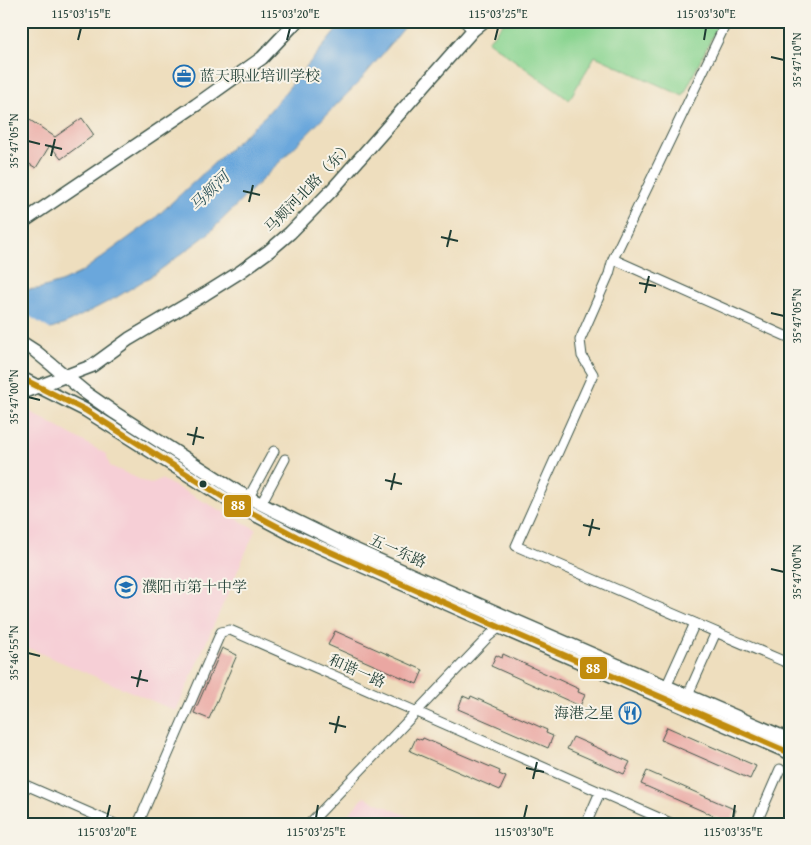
<svg xmlns="http://www.w3.org/2000/svg" width="811" height="845" viewBox="0 0 811 845" font-family="'Gentium Book Plus','Noto Serif SC',serif">
  <rect width="100%" height="100%" fill="#f7f3e8"/>
  <filter id="ink" filterUnits="userSpaceOnUse"><feTurbulence type="fractalNoise" baseFrequency=".02" numOctaves="2"/><feDisplacementMap in="SourceGraphic" scale="10" xChannelSelector="R" yChannelSelector="G"/><feConvolveMatrix kernelMatrix="1 2 1 2 8 2 1 2 1" color-interpolation-filters="sRGB"/></filter>
  <filter id="wash" filterUnits="userSpaceOnUse"><feTurbulence type="fractalNoise" baseFrequency=".0096" numOctaves="4" result="noise"/><feDisplacementMap in="SourceGraphic" scale="20" xChannelSelector="R" yChannelSelector="G"/><feGaussianBlur stdDeviation="1.12" result="paint"/><feColorMatrix in="noise" values="0 0 0 0 0 0 0 0 0 0 0 0 0 0 0 0 0 1.4 0 .05"/><feComposite in="paint" operator="in"/></filter>
  <g filter="url(#wash)">
    <rect width="100%" height="100%" fill="#eedebe"/>
    <path fill="#f6cfd6" d="M29,411L106,454L110,466L150,484L161,479L256,529L176,711L21,645V414Z
      M364,797L426,824H339Z"/>
    <path fill="#89d490" stroke="#548862" d="M505,21H720L683,96L595,56L569,100L488,41Z"/>
    <path fill="#6ba7dc" stroke="#457288" d="M344,21H410L359,82L208,234L156,273L117,297L65,324L21,340V290L38,289L61,282L80,273L153,220L267,114Z"/>
    <path fill="#eedebe" d="M21,311L53,331L21,342Z"/>
    <g id="blocks">
      <path fill="#eaa7a2" d="M21,114L55,137L82,118L94,135L61,159L50,145L36,168L21,159Z
        M335,631L423,670L417,684L328,645Z
        M222,648L237,655L209,719L194,713Z
        M503,654L579,689L578,692L585,695L580,706L491,666L496,655L502,658Z
        M463,696L470,699L471,696L547,730L546,733L553,736L548,748L458,709Z
        M667,727L756,766L750,779L661,740Z
        M573,737L630,762L624,774L567,749Z
        M416,738L422,740L423,738L500,771L499,774L506,777L500,790L410,751Z
        M647,771L736,810L730,823L641,784Z"/>
    </g>
  </g>
  <g filter="url(#ink)">
    <use href="#blocks" fill-opacity="0" stroke="#3e5549" stroke-width="1"/>
    <g fill="none" stroke-linecap="round" stroke-linejoin="round">
      <g stroke="#3e5549" stroke-width="11">
        <path id="street" d="M463,21L473,30
          M727,21L613,259L609,274L580,340L582,356L593,374L516,546L790,664
          M613,259L790,338
          M249,497L274,451
          M261,504L285,459
          M666,687L695,623
          M687,697L716,632
          M21,783L115,824
          M138,824L221,632L230,630L673,824
          M309,824L489,636L503,624
          M586,824L600,792
          M756,824L780,769"/>
      </g>
      <g stroke="#3e5549" stroke-width="15">
        <path id="secondary" d="M21,223L196,105L262,58L297,21
          M21,342L35,351L86,393L115,413L238,492L271,509L349,547L509,618L790,740
          M21,378L85,410L231,502L297,537L499,627L790,753
          M21,393L92,366L129,339L205,294L240,272L269,251L290,233L331,191L473,30L484,21"/>
      </g>
      <use href="#street" stroke="#fff" stroke-width="9"/>
      <use href="#secondary" stroke="#fff" stroke-width="12"/>
      <g stroke="#f7f3e8" stroke-width="10">
        <path id="bus-1" d="M21,378L85,410L231,502L297,537L499,627L790,753"/>
      </g>
      <use href="#bus-1" stroke="#c18c0d" stroke-width="6"/>
    </g>
  </g>
  <path fill="none" stroke="#1f3d34" stroke-width="2" d="M78,40L81,28M287,40L290,28M495,40L498,28M704,40L706,28M771,57L784,60M28,141L40,144M45,145L62,149M51,156L55,139M243,191L260,195M249,202L253,185M441,237L458,241M447,247L451,230M639,283L656,286M645,293L649,276M771,313L784,316M28,397L40,400M187,434L204,438M193,445L197,427M385,480L402,484M391,490L395,473M583,525L600,529M589,536L593,519M771,569L784,572M28,653L40,656M131,677L148,681M137,687L141,670M329,723L346,727M335,733L339,716M526,768L544,772M533,779L537,762M107,818L110,805M316,818L318,805M524,818L527,805M733,818L735,805"/>
  <defs>
    <g id="office-ring" transform="scale(1.125)"><circle r="9.5" fill="#f7f3e8" stroke="#1f6fb2" stroke-width="1.5"/><path d="M-6-3h4V-5.5h4V-3h4V5H-6ZM-1-4.5V-3h2v-1.5ZM-6 0V1H6V0Z" fill="#1f6fb2"/></g>
    <g id="school-ring" transform="scale(1.125)"><circle r="9.5" fill="#f7f3e8" stroke="#1f6fb2" stroke-width="1.5"/><path d="M0-5L7-2L0 1L-7-2ZM-4 1L0 2.5L4 1V4Q0 6-4 4Z" fill="#1f6fb2"/></g>
    <g id="restaurant-ring" transform="scale(1.125)"><circle r="9.5" fill="#f7f3e8" stroke="#1f6fb2" stroke-width="1.5"/><path d="M-5-6h1v4h1v-4h1v4h1v-4h1v5L-1.5 .5V6h-2V.5L-5-1ZM5-6V6H3V1.5H1.5Q1.5-4 5-6Z" fill="#1f6fb2"/></g>
  </defs>
  <g fill-rule="evenodd">
    <use href="#office-ring" x="184" y="76"/>
    <use href="#school-ring" x="126" y="587"/>
    <use href="#restaurant-ring" x="630" y="713"/>
  </g>
  <circle fill="#1f3d34" stroke="#f7f3e8" stroke-width="2" cx="203" cy="484" r="4.5"/>
  <g text-anchor="middle" stroke-width="4" stroke-linejoin="round" paint-order="stroke">
    <g font-size="15" fill="#1f3d34" stroke="#f7f3e8" text-anchor="start">
      <text x="200" y="81">蓝天职业培训学校</text>
      <text x="142" y="592">濮阳市第十中学</text>
      <text x="614" y="718" text-anchor="end">海港之星</text>
    </g>
    <g font-size="15" fill="#1f3d34" stroke="#f7f3e8">
      <text transform="translate(309 187) rotate(-46)" y="5">马颊河北路（东）</text>
      <text transform="translate(398 551) rotate(24)" y="5">五一东路</text>
      <text transform="translate(357 671) rotate(24)" y="5">和谐一路</text>
    </g>
    <g font-size="16" font-style="italic" fill="#32585e" stroke="#f7f3e8">
      <text transform="translate(209 191) rotate(-45)" y="6">马颊河</text>
    </g>
  </g>
  <g stroke="#f7f3e8" stroke-width="2">
    <rect x="223" y="494" width="29" height="24" rx="5" fill="#c18c0d"/>
    <rect x="579" y="656" width="29" height="24" rx="5" fill="#c18c0d"/>
  </g>
  <g font-size="14" text-anchor="middle" font-weight="bold" fill="#fff">
    <text x="238" y="510">88</text>
    <text x="593" y="673">88</text>
  </g>
  <rect width="811" height="845" fill="none" stroke="#f7f3e8" stroke-width="55"/>
  <rect x="28" y="28" width="756" height="790" fill="none" stroke="#1f3d34" stroke-width="2"/>
  <g font-size="12" text-anchor="middle" fill="#1f3d34">
    <text x="81" y="18">115°03'15"E</text>
    <text x="290" y="18">115°03'20"E</text>
    <text x="498" y="18">115°03'25"E</text>
    <text x="706" y="18">115°03'30"E</text>
    <text transform="translate(797 60) rotate(-90)" y="4">35°47'10"N</text>
    <text transform="translate(14 141) rotate(-90)" y="4">35°47'05"N</text>
    <text transform="translate(797 316) rotate(-90)" y="4">35°47'05"N</text>
    <text transform="translate(14 397) rotate(-90)" y="4">35°47'00"N</text>
    <text transform="translate(797 572) rotate(-90)" y="4">35°47'00"N</text>
    <text transform="translate(14 653) rotate(-90)" y="4">35°46'55"N</text>
    <text x="107" y="836">115°03'20"E</text>
    <text x="316" y="836">115°03'25"E</text>
    <text x="524" y="836">115°03'30"E</text>
    <text x="733" y="836">115°03'35"E</text>
  </g>
</svg>
